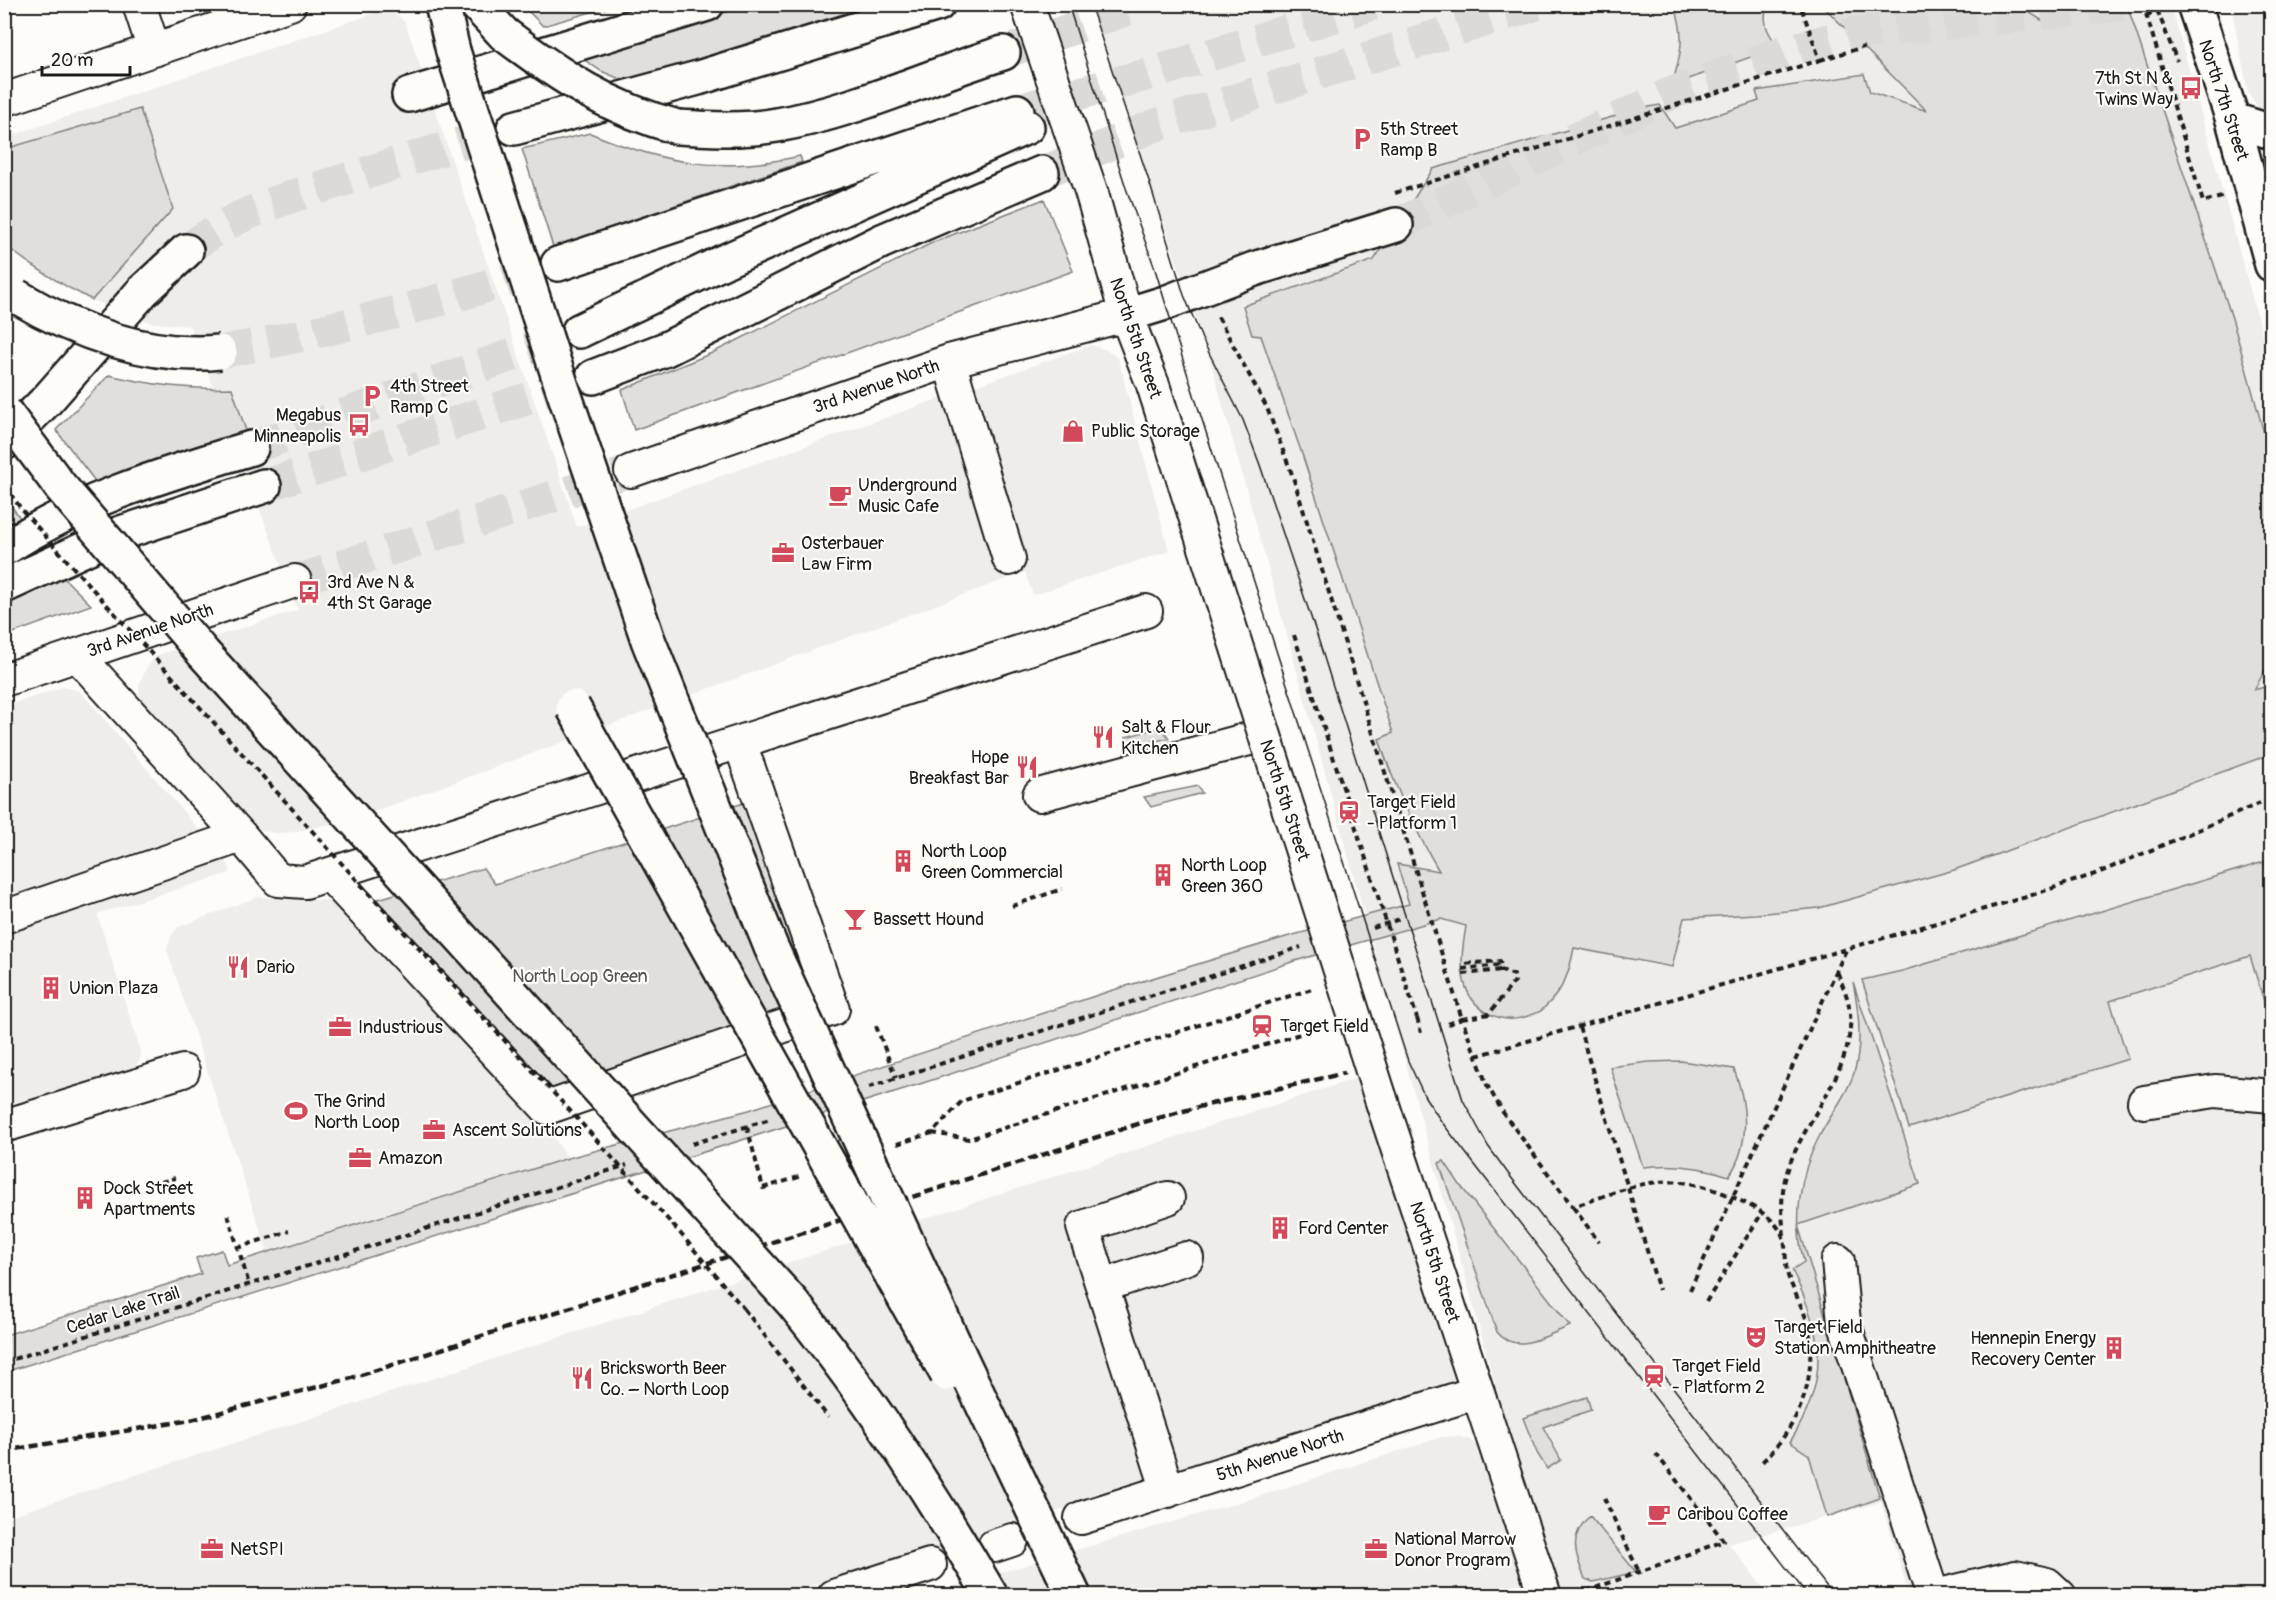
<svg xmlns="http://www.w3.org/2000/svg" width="2276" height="1600" viewBox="0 0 2276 1600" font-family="Pangolin,sans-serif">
  <rect width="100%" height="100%" fill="#fdfcf7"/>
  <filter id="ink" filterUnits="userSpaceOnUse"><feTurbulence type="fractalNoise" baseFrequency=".0167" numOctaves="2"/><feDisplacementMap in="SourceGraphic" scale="12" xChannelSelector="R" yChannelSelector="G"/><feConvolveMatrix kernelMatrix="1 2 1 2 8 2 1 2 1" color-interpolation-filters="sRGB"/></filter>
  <g filter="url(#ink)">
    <path fill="#eeede9" d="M1090,5H2171L2271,365V1595H1909L1881,1502L1729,1544L1769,1595H1559L1529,1506L1212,366Z
      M2231,5H2271V119L2263,115L2248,92Z
      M384,10L395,14L405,22L577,527L1091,345L1106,350L1118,358L1169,551L1033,595L1025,572L354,819L292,832L275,833L260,830L140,699L139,685L147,667L158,655L298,610L190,326L152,323L92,300L57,282L29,265L5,245L4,138Z
      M63,687L80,691L229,865L230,873L97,914L141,1052L140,1060L134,1067L5,1109L4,707Z
      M258,897L353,902L526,1097L568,1158L268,1253L167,950L171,936L178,927Z
      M1379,1071L1470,1374L1458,1390L781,1595H5L4,1518Z
      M1458,1436L1470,1440L1479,1448L1525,1595L931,1596L941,1590L1254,1498L1442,1437Z"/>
    <path fill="#e0dfdb" stroke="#7e7e7c" stroke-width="1.5" d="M544,5V4L616,5L543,26L527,10Z
      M750,5H905L637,86L601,71L577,55Z
      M1674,5H1767C1762,22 1767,33 1779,47L1672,85C1681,55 1686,34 1674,5Z
      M1822,5H2017L2048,24L2047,5H2127L2232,318L2271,458V653L2268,665L2254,690L2271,685V754L1954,870L1819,908L1756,914L1684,918L1672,967L1574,948C1569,974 1564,989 1544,1008C1540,1013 1533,1014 1528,1016C1500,1026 1471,1010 1464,981C1460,962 1463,945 1466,926L1441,919L1295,961L923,1083L5,1372V1335L201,1274L196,1258L222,1250L227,1265L568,1158L749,1110L1107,992L1286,937L1409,904L1397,864L1439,871C1414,828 1394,786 1379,739L1393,733L1302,454L1261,336L1252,335L1243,306L1374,260L1433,169L1643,108L1660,105L1675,128L1759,101L1756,91L1864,74L1870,92L1927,111Z
      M140,109L173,209L92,300C60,284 32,267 5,245V149Z
      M590,133C665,164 721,174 800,156L802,162L553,247L522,149Z
      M1044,199L1073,271L634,430L622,390L712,353L934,242Z
      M109,375C152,385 188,390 232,388L248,437L101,489L56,430Z
      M4,496L26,526L4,539Z
      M64,578L91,605L5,636V602Z
      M1161,727L1169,738L1130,747L1126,737Z
      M1198,786L1202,793L1151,807L1144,797Z
      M759,798L833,1009L547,1108L358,905L483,868L495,884Z
      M2264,862L2272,883L2271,1024L2250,956L2110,1001L2128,1059L1909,1128L1862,980L1902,971Z
      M1853,982L1920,1184L1798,1225L1880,1498L1827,1517L1809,1455L1790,1442C1830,1379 1824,1335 1792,1270L1804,1262C1793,1222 1799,1174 1819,1137C1830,1115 1846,1097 1854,1073C1863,1044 1859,1011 1853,982Z
      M1681,1061L1734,1069C1747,1103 1751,1145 1729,1176C1700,1166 1674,1163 1643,1167L1610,1067L1649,1062Z
      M1444,1161L1460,1185L1570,1326C1547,1335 1516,1356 1497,1332L1439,1163Z
      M1587,1397L1591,1410L1543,1427L1561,1460L1547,1469L1537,1453L1523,1418Z
      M1590,1516L1636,1572L1593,1582L1585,1579C1575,1555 1568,1535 1590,1516Z"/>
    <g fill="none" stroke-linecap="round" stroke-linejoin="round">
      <path stroke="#dbdad6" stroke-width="32" stroke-dasharray="32 16" stroke-linecap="butt" d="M295,581L631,471"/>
      <path stroke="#dbdad6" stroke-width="33" stroke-dasharray="33 16" stroke-linecap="butt" d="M1003,53L1142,4
        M1022,109L1153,73L1373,4
        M1042,173L1153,126L1537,4
        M1396,225L1672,93L1786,51L1856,33L2132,4
        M186,251C235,211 298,194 357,176C409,159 462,143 514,128
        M220,352C334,331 447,300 558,264
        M251,448L574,333
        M264,486L590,378"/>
      <g stroke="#1c1c1c" stroke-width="36">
        <path id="minor" d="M139,4L154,50
          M4,100L290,4
          M1092,194L1126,315L1153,385
          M949,361L1009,559
          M631,471L949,361L1126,315
          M77,655L241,836L278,880L305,882L1146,611
          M4,680L295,581
          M1039,795L1264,735
          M330,875L547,1108L833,1009L740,743
          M4,917L241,836
          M1380,1096L1545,1596
          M2144,1102L2215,1091L2272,1096
          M4,1126L183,1071
          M1168,1198L1083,1227L1168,1491
          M1838,1261L1844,1322L1933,1596
          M1102,1286L1187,1258
          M1081,1518L1478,1392
          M994,1546L1012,1540
          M834,1596L930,1565
          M1935,1596L2015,1577L2047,1584L2060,1596"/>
      </g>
      <g stroke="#1c1c1c" stroke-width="38">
        <path id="major" d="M442,4L453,51
          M2194,4L2233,120L2272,265
          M2233,120L2272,132"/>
      </g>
      <g stroke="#1c1c1c" stroke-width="38">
        <path id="highway" d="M476,4L504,34
          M409,95L707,4
          M677,127C711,129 743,131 777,125C854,112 928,76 1003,53
          M514,128L698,78L938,4
          M558,264L1017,111
          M1126,315L1165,303L1254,269L1396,225
          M579,331L725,261L1027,127
          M593,377L666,349L882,241L1042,173
          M4,443L47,400L142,292L186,251
          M4,549C80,499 166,474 251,448
          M4,586L115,535L264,486"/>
      </g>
      <path stroke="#1c1c1c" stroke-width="4" stroke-dasharray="6 4.5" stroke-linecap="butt" d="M2143,4L2203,202L2222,197
        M2146,15L2158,12L2177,61
        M1820,60L1864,47
        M1395,193L1820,60L1800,4
        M1218,317L1267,408L1293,477L1462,1019L1489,1014L1515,981L1514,975L1501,970L1500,961L1462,964
        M1012,906L1062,889
        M1373,928L1400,919
        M1462,969L1500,965
        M1463,974L1501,970
        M1417,1018L1421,1033
        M1448,1024L1462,1019L1487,1085L1504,1114L1573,1207C1644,1182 1671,1167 1743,1202C1758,1209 1777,1220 1783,1237C1788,1251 1783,1266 1790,1281C1796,1296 1805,1312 1809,1328C1810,1333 1810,1340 1810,1346C1813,1392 1794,1431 1761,1463
        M876,1026L896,1078
        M1579,1027L1659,1290
        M1476,1056L2026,897L2098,873L2272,798
        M869,1087L1301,947
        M747,1127L763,1188L802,1176
        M932,1133L969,1139L1322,1027L1327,1024
        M692,1144L770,1119
        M897,1144L932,1133L962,1101L1315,988
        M161,1182L175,1178
        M1573,1207L1599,1242
        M228,1215L249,1284
        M1784,1235C1782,1218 1781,1201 1784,1184C1796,1123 1860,1072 1849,1006C1847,994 1841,982 1837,971
        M237,1248L289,1231
        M1690,1290L1846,950
        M1706,1302L1762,1213
        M744,1309L828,1417
        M4,1362L627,1165
        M1604,1498L1639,1572
        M1576,1595L1724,1541L1656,1454"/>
      <use href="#minor" stroke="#fdfcf7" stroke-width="32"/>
      <use href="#major" stroke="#fdfcf7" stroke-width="33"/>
      <use href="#highway" stroke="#fdfcf7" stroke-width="33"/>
      <path stroke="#1c1c1c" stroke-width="1.5" d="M1068,4L1126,188L1154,266L1188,376L1408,1061L1425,1097L1441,1121L1808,1596
        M1090,4L1149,181L1184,295L1202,339L1243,420L1260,465L1316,632L1463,1100L1488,1146L1507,1172L1834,1596"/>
      <path stroke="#1c1c1c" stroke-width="4.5" stroke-dasharray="9 4.5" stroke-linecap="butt" d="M4,1451L191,1420L352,1378L1144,1122L1198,1107L1345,1073"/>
      <g stroke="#1c1c1c" stroke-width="36" stroke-linecap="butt">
        <path id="minor-bridge" d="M1027,4L1092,194
          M1153,385L1380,1096"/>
      </g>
      <g stroke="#1c1c1c" stroke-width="38" stroke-linecap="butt">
        <path id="highway-bridge" d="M504,34C561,77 608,108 677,127
          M453,51L561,384L648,640L771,947L962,1361L1074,1596
          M16,296C76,332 149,359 220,352
          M4,411L60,486L204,654L792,1302C867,1393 931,1493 991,1596
          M573,707L947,1374"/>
      </g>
      <path stroke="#1c1c1c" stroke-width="4" stroke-dasharray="6 4.5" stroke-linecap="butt" d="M4,485L22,510L88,584L422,952L574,1115L680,1233L744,1309
        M1294,635L1417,1018"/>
      <use href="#minor-bridge" stroke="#fdfcf7" stroke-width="32"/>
      <use href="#highway-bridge" stroke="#fdfcf7" stroke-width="33"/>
    </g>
  </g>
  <defs>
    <g id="bus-bare" transform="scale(1.8)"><path d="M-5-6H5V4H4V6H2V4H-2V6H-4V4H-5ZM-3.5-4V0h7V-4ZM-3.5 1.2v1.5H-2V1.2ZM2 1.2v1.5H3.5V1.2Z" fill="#d1495b" stroke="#fdfcf7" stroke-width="2.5" paint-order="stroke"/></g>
    <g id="parking-bare" transform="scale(1.8)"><path d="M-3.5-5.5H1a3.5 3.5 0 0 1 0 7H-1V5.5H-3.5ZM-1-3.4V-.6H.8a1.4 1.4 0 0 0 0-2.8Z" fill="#d1495b" stroke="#fdfcf7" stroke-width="2.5" paint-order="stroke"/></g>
    <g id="shop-bare" transform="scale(1.8)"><path d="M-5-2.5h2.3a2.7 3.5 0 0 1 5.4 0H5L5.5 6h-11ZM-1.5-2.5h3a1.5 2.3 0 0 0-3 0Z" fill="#d1495b" stroke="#fdfcf7" stroke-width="2.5" paint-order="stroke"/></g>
    <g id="cafe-bare" transform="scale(1.8)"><path d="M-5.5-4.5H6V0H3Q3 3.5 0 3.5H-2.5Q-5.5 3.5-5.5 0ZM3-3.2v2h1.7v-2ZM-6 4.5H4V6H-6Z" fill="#d1495b" stroke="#fdfcf7" stroke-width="2.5" paint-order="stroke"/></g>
    <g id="office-bare" transform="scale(1.8)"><path d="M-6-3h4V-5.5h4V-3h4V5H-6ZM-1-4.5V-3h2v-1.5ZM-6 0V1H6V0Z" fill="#d1495b" stroke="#fdfcf7" stroke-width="2.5" paint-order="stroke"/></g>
    <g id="restaurant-bare" transform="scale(1.8)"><path d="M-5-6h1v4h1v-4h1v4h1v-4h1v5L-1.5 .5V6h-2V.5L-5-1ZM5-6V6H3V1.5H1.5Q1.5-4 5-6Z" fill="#d1495b" stroke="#fdfcf7" stroke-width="2.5" paint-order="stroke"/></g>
    <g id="station-bare" transform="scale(1.8)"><path d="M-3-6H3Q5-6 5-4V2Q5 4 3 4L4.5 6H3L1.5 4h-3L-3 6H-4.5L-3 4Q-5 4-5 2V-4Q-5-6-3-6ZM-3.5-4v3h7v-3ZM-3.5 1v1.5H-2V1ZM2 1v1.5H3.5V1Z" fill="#d1495b" stroke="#fdfcf7" stroke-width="2.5" paint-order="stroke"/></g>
    <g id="building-bare" transform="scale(1.8)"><path d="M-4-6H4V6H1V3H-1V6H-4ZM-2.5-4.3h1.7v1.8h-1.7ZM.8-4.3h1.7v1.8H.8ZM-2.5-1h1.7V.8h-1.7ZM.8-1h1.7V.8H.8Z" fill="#d1495b" stroke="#fdfcf7" stroke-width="2.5" paint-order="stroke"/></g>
    <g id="bar-bare" transform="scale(1.8)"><path d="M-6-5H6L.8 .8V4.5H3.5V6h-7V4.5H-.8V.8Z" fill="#d1495b" stroke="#fdfcf7" stroke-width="2.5" paint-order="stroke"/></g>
    <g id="stadium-bare" transform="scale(1.8)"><path d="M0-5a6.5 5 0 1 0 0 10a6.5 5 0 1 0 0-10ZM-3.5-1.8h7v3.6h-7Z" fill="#d1495b" stroke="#fdfcf7" stroke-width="2.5" paint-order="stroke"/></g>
    <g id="theatre-bare" transform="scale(1.8)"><path d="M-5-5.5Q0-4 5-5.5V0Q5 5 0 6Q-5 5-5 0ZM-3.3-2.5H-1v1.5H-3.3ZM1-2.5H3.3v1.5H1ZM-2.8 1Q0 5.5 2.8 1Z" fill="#d1495b" stroke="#fdfcf7" stroke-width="2.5" paint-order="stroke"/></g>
  </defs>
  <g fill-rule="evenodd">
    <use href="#bus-bare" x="2191" y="88"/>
    <use href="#parking-bare" x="1362" y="139"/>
    <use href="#parking-bare" x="372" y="396"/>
    <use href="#bus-bare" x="359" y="425"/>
    <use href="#shop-bare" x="1073" y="431"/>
    <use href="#cafe-bare" x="840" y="495"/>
    <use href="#office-bare" x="783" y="553"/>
    <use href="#bus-bare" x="309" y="592"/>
    <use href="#restaurant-bare" x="1103" y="737"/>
    <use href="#restaurant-bare" x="1027" y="767"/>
    <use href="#station-bare" x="1349" y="812"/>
    <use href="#building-bare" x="903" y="861"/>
    <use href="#building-bare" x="1163" y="875"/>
    <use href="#bar-bare" x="855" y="919"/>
    <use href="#restaurant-bare" x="238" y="967"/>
    <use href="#building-bare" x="51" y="988"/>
    <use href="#station-bare" x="1262" y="1026"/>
    <use href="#office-bare" x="340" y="1027"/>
    <use href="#stadium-bare" x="296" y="1111"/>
    <use href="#office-bare" x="434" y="1130"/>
    <use href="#office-bare" x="360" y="1158"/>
    <use href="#building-bare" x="85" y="1198"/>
    <use href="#building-bare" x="1280" y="1228"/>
    <use href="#theatre-bare" x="1756" y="1337"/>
    <use href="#building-bare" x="2114" y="1348"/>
    <use href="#station-bare" x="1654" y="1376"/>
    <use href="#restaurant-bare" x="582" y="1378"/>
    <use href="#cafe-bare" x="1659" y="1514"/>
    <use href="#office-bare" x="212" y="1549"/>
    <use href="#office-bare" x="1376" y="1549"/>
  </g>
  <g text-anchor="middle" stroke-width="4.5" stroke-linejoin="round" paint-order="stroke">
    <g font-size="18" fill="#1c1c1c" stroke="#fdfcf7" text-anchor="start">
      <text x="2173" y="84" text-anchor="end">7th St N &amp;<tspan x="2173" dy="21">Twins Way</tspan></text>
      <text x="1380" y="135">5th Street<tspan x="1380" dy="21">Ramp B</tspan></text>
      <text x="390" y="392">4th Street<tspan x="390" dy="21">Ramp C</tspan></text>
      <text x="341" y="421" text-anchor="end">Megabus<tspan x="341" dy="21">Minneapolis</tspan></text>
      <text x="1091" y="437">Public Storage</text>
      <text x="858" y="491">Underground<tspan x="858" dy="21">Music Cafe</tspan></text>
      <text x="801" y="549">Osterbauer<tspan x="801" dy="21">Law Firm</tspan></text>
      <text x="327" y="588">3rd Ave N &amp;<tspan x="327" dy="21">4th St Garage</tspan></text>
      <text x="1121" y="733">Salt &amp; Flour<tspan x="1121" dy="21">Kitchen</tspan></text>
      <text x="1009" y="763" text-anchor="end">Hope<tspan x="1009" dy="21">Breakfast Bar</tspan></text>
      <text x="1367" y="808">Target Field<tspan x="1367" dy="21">- Platform 1</tspan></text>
      <text x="921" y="857">North Loop<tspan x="921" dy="21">Green Commercial</tspan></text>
      <text x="1181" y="871">North Loop<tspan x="1181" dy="21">Green 360</tspan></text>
      <text x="873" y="925">Bassett Hound</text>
      <text x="256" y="973">Dario</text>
      <text x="69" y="994">Union Plaza</text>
      <text x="1280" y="1032">Target Field</text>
      <text x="358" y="1033">Industrious</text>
      <text x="314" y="1107">The Grind<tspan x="314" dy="21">North Loop</tspan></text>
      <text x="452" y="1136">Ascent Solutions</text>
      <text x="378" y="1164">Amazon</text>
      <text x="103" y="1194">Dock Street<tspan x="103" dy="21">Apartments</tspan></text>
      <text x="1298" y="1234">Ford Center</text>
      <text x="1774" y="1333">Target Field<tspan x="1774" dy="21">Station Amphitheatre</tspan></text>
      <text x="2096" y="1344" text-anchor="end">Hennepin Energy<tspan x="2096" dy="21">Recovery Center</tspan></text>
      <text x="1672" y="1372">Target Field<tspan x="1672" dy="21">- Platform 2</tspan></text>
      <text x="600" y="1374">Bricksworth Beer<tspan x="600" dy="21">Co. – North Loop</tspan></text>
      <text x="1677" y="1520">Caribou Coffee</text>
      <text x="1394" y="1545">National Marrow<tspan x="1394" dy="21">Donor Program</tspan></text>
      <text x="230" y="1555">NetSPI</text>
    </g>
    <g font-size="18" fill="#1c1c1c" stroke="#fdfcf7">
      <text transform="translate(2224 100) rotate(72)" y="6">North 7th Street</text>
      <text transform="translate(1136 338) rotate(71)" y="6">North 5th Street</text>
      <text transform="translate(876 386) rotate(-19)" y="6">3rd Avenue North</text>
      <text transform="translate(150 630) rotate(-19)" y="6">3rd Avenue North</text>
      <text transform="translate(1285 800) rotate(72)" y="6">North 5th Street</text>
      <text transform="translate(1435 1262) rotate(72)" y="6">North 5th Street</text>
      <text transform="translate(123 1310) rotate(-18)" y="6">Cedar Lake Trail</text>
      <text transform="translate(1280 1455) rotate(-18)" y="6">5th Avenue North</text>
    </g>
    <g font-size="18" fill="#575655" stroke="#fdfcf7">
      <text x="580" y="982">North Loop Green</text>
    </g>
  </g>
  <rect width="2276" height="1600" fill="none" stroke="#fdfcf7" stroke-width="24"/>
  <rect x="12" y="12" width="2252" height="1576" fill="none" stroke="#1c1c1c" stroke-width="2" filter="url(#ink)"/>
  <path d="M42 66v9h88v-9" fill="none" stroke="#1c1c1c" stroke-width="3"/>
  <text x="51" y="66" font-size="18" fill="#1c1c1c" stroke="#fdfcf7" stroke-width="4.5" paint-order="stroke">20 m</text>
</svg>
